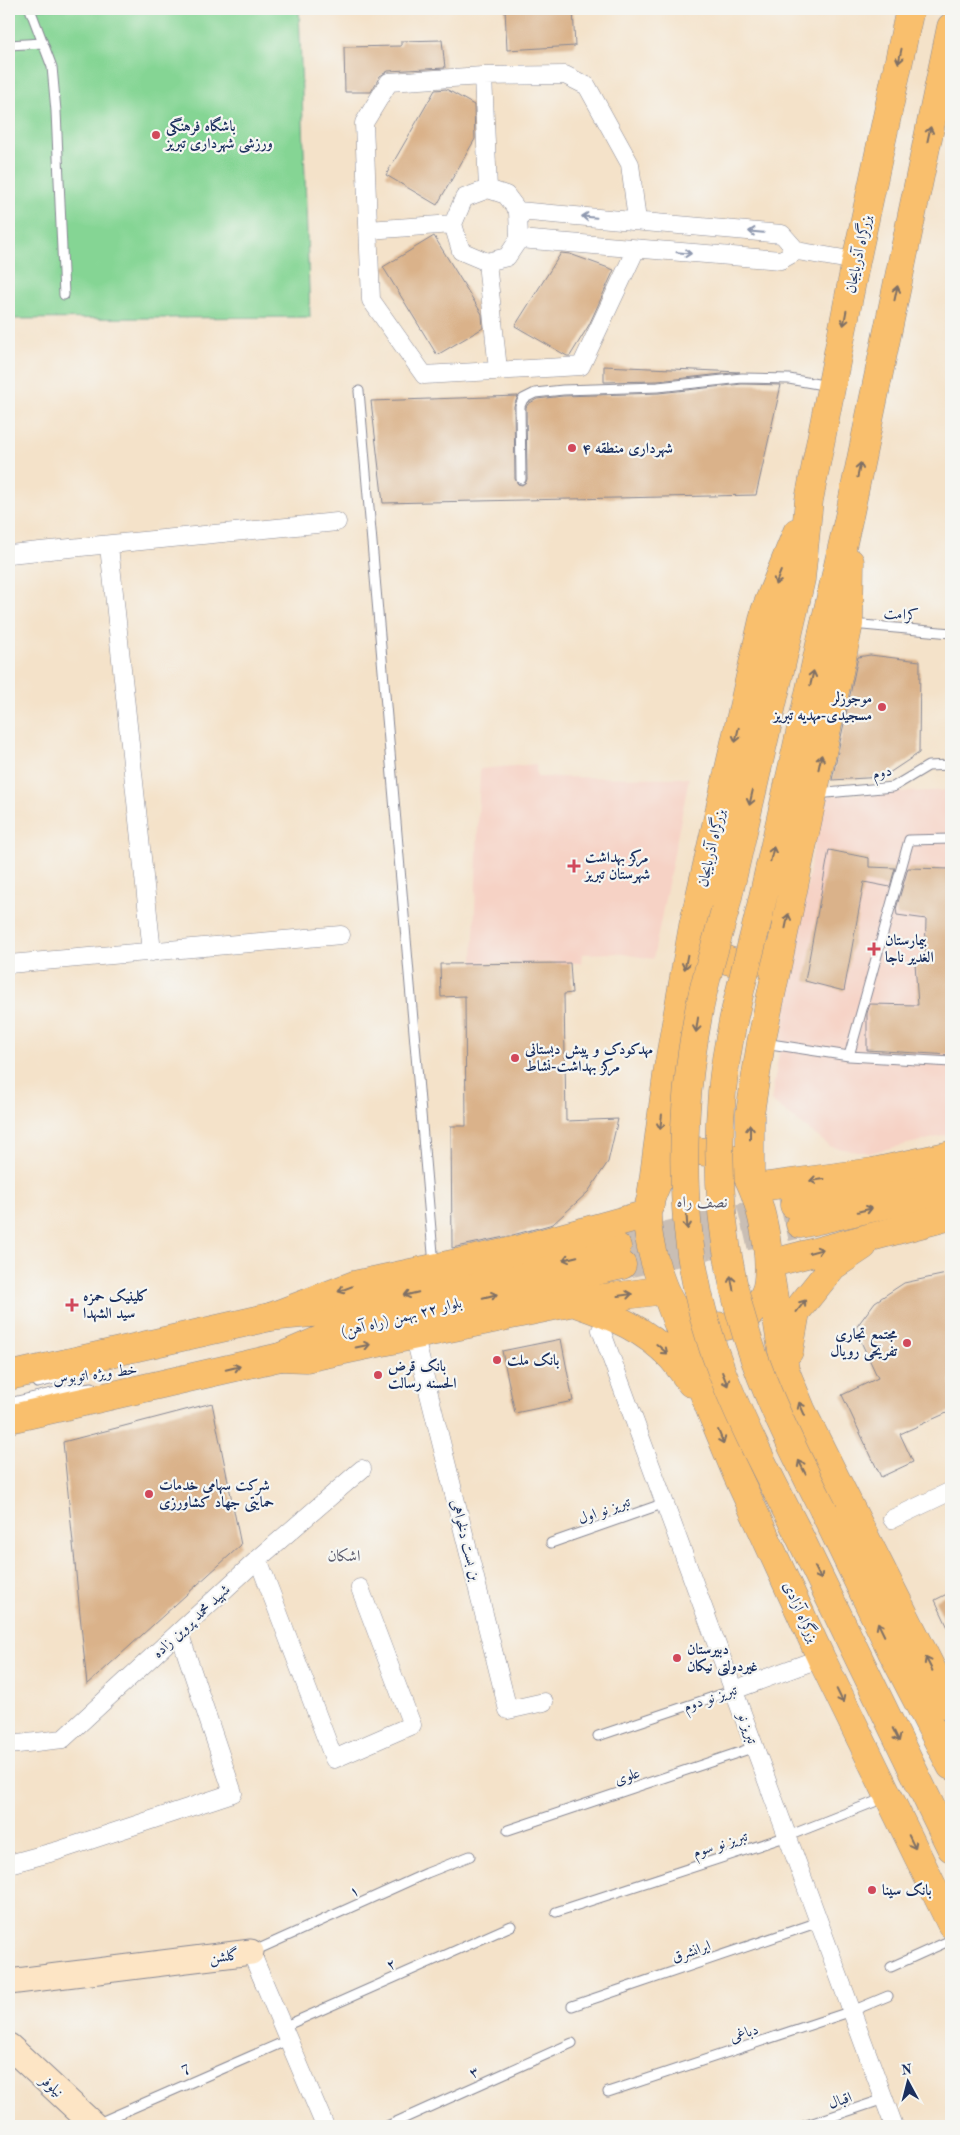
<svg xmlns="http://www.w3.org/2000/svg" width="960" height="2135" viewBox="0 0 960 2135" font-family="'Old Standard TT',Amiri,serif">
  <rect width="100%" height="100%" fill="#f6f6f2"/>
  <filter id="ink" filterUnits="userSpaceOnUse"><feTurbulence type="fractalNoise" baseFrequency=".02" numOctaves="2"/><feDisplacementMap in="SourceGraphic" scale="10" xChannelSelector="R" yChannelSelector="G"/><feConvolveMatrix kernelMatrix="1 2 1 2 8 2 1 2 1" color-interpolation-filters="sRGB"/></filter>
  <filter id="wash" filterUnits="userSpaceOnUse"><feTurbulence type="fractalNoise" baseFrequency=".0096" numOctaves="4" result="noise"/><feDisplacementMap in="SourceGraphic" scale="20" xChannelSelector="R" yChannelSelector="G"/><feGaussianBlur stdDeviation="1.12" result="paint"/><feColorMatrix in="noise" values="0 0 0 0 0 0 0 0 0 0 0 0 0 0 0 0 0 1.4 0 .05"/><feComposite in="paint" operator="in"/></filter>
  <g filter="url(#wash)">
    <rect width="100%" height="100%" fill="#f4e2c9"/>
    <path fill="#f6d2c5" d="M536,764L537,777L689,778L653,959L617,953L582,954L581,963H473L480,769Z
      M951,790V1134L869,1153L831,1147L771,1101L822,796Z"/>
    <path fill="#85d594" stroke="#508279" d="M9,9H299L310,317L9,319Z"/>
    <g id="blocks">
      <path fill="#dab28a" d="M505,9H573L575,46L507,50Z
        M442,40L445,68L388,71L380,76L371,92H345L344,47L401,46V41Z
        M446,89L474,105L475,139L437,205L386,175L435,90Z
        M434,236L482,314L483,328L437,355L383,267Z
        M561,253L570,254L614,270L589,325L570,356H567L515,326Z
        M604,366L740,372L658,381L604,382Z
        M742,384L781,385L756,495L383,503L371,401L518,396L514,406L515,479L518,484L522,485L526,482L527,479L526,407L528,404L537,399L563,396L659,393Z
        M870,655L920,661L919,753L883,777L832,780L858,657Z
        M829,850L869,858V867L895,868L890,887L864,882L844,991L805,981Z
        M908,868L951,869V1055L867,1050V1013L870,1004L918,1005L915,963L925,960L926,919L897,915L896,909Z
        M570,963L572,993L564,994L566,1121L618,1119L608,1162L588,1192L553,1224L509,1236L452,1248L451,1126H466L465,996L441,997L440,964Z
        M951,1273V1411L900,1434L913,1462L881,1477L842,1395L878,1378L855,1329L875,1302L904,1283Z
        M561,1339L573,1401L515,1413L502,1351Z
        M212,1403L241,1545L87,1685L63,1442Z
        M951,1592V1634L935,1600Z"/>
    </g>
  </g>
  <g filter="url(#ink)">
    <use href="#blocks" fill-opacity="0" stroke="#888894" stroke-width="1"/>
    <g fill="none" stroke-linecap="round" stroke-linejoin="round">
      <path stroke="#c9beb4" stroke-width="28" stroke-dasharray="28 14" stroke-linecap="butt" d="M617,1247L794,1205
        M622,1265L800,1224"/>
      <g stroke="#888894" stroke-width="11">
        <path id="lane" d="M30,9L52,67L56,111L64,295
          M9,45L43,43
          M359,391L434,1265
          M521,479L520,406L523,399L535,393L563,390L658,387L742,378L789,379L829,386
          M852,624L951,633
          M816,794L893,787L928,766L951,765
          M764,1043L849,1056L951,1062
          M849,1056L909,840L951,839
          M37,1383L76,1374
          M9,1403L65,1390L92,1387
          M551,1543L665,1503
          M598,1736L734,1690
          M508,1830L755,1747
          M556,1912L788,1836L887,1797
          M252,1952L427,1873L470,1856
          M891,1967L951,1940
          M572,2006L819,1922
          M283,2027L511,1926
          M608,2092L852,2011L888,1996
          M96,2124L288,2040
          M387,2126L572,2043
          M804,2126L884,2099"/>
      </g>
      <g stroke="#888894" stroke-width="19">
        <path id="street" d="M483,76L488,189
          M488,189L506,195L518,211L519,239L507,257L487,262L461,251L453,224L464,198Z
          M518,211L782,234L797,251
          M368,230L453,224
          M519,239L781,260L797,251L856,261
          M636,249L581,366L424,375L371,300L364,123L389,82L483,76L565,75L587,86L630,164L637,221
          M487,262L498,370
          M109,546L152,952
          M9,554L337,522
          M9,964L341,935
          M601,1330L894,2126
          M414,1334L508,1710L544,1702
          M892,1519L951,1491
          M258,1559L334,1759L412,1725L360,1588
          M734,1690L821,1658
          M9,1745L63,1739L258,1559L362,1469
          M9,1864L57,1851L233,1793L179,1632
          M251,1952L325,2126"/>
      </g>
      <g stroke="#888894" stroke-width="27">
        <path id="secondary" d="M9,1982L251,1952
          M9,2046L95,2126"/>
      </g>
      <g stroke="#888894" stroke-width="29">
        <path id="primary" d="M794,1205L951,1169
          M800,1224L951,1190
          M9,1376L270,1317L342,1310L617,1247
          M9,1419L280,1357L345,1329L622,1265"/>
      </g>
      <g stroke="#888894" stroke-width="29">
        <path id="highway" d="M725,910L801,579L809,500L856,261L910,9
          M758,919L850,512L951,27
          M699,936C714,961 742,971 768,956
          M697,1151C713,1153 727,1154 739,1165C760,1184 777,1271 764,1295C758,1309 742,1322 727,1326C724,1327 719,1326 716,1326C704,1326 694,1324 683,1317C662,1302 647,1240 647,1215C648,1202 661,1169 672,1161C679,1156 690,1154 697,1151Z
          M750,1181V1113L761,1043L849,624L850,562
          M754,1188L873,1172L951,1155
          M650,1205L668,1068L693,926L765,611L797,532
          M769,1264L951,1216
          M769,1267L785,1370L802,1411L845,1497L951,1707
          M666,1293L709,1407L737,1475L821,1658L951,1924
          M578,1304C613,1316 646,1330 672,1358C679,1366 685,1375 691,1383
          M270,1317L354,1285L513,1251L647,1214
          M789,1351L796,1312L833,1266L863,1246
          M280,1357L306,1358L574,1302L664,1290
          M824,1511L891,1650L951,1766
          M796,1529L951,1848"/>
      </g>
      <use href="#lane" stroke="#fff" stroke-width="9"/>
      <use href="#street" stroke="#fff" stroke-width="18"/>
      <use href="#secondary" stroke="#fde5c5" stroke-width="25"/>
      <use href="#primary" stroke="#f9bf6d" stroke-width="28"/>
      <use href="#highway" stroke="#f9bf6d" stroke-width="28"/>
      <g stroke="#888894" stroke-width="29" stroke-linecap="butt">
        <path id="highway-bridge" d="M725,910C716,945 704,981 698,1016C676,1135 678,1262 723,1375C744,1428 770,1478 796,1529
          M758,919C744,976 727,1034 722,1092C714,1183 724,1274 755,1360C774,1412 799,1461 824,1511"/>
      </g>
      <use href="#highway-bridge" stroke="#f9bf6d" stroke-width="28"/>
    </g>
    <defs><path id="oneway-shaft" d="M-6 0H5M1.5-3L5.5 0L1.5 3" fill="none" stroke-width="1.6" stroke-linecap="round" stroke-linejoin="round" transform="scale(1.25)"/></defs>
    <g stroke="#7f7065">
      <use href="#oneway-shaft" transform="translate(900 56) rotate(102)"/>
      <use href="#oneway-shaft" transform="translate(929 134) rotate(-78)"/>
      <use href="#oneway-shaft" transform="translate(896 293) rotate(-78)"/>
      <use href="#oneway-shaft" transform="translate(845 318) rotate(101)"/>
      <use href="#oneway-shaft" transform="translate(859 470) rotate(-78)"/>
      <use href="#oneway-shaft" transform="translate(778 578) rotate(112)"/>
      <use href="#oneway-shaft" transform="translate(812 678) rotate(-77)"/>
      <use href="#oneway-shaft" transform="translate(737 735) rotate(103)"/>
      <use href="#oneway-shaft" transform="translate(820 762) rotate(-78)"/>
      <use href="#oneway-shaft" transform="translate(751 798) rotate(103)"/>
      <use href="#oneway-shaft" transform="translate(772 854) rotate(-77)"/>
      <use href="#oneway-shaft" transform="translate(787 921) rotate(-78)"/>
      <use href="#oneway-shaft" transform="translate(686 962) rotate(101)"/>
      <use href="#oneway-shaft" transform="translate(697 1025) rotate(98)"/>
      <use href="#oneway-shaft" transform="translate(661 1122) rotate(97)"/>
      <use href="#oneway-shaft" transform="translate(750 1132) rotate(-90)"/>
      <use href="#oneway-shaft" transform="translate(817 1180) rotate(172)"/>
      <use href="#oneway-shaft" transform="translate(865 1210) rotate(-13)"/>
      <use href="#oneway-shaft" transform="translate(687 1222) rotate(86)"/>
      <use href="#oneway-shaft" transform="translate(816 1251) rotate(-15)"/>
      <use href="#oneway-shaft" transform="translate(570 1258) rotate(167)"/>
      <use href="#oneway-shaft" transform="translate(732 1283) rotate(-101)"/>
      <use href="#oneway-shaft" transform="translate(345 1289) rotate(159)"/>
      <use href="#oneway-shaft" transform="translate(411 1294) rotate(167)"/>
      <use href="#oneway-shaft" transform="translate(625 1295) rotate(-8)"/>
      <use href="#oneway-shaft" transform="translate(490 1296) rotate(-13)"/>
      <use href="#oneway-shaft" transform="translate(801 1306) rotate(-53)"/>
      <use href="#oneway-shaft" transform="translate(363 1346) rotate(-12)"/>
      <use href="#oneway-shaft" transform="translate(662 1349) rotate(41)"/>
      <use href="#oneway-shaft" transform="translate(233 1368) rotate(-13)"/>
      <use href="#oneway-shaft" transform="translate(725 1379) rotate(68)"/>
      <use href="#oneway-shaft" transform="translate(802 1409) rotate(-114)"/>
      <use href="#oneway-shaft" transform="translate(721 1437) rotate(68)"/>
      <use href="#oneway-shaft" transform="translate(802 1467) rotate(-117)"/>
      <use href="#oneway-shaft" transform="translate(818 1573) rotate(64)"/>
      <use href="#oneway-shaft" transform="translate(881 1629) rotate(-116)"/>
      <use href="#oneway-shaft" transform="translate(929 1664) rotate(-117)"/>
      <use href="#oneway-shaft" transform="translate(840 1696) rotate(64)"/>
      <use href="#oneway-shaft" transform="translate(896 1735) rotate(64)"/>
      <use href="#oneway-shaft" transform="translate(912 1842) rotate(64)"/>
    </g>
    <g stroke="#8d97ae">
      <use href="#oneway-shaft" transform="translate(589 217) rotate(-175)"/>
      <use href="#oneway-shaft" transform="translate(756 232) rotate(-175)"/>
      <use href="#oneway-shaft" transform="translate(684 253) rotate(5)"/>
    </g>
  </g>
  <g fill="#d1495b" stroke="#f6f6f2" stroke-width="2">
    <circle cx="156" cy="135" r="5"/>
    <circle cx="572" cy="448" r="5"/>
    <circle cx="882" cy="707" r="5"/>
    <path d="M571.5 858.5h5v5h5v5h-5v5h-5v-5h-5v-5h5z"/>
    <path d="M871.5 941.5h5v5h5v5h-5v5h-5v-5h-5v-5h5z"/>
    <circle cx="515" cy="1058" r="5"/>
    <path d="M69.5 1297.5h5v5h5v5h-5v5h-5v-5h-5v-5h5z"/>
    <circle cx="907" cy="1343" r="5"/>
    <circle cx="497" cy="1360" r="5"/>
    <circle cx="378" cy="1375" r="5"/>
    <circle cx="149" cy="1494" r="5"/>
    <circle cx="677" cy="1658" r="5"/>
    <circle cx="872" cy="1890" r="5"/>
  </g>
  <g text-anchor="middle" stroke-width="4.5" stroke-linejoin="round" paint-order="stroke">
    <g font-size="15" font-weight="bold" fill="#1b2f5e" stroke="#f6f6f2" text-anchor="start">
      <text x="166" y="131">باشگاه فرهنگی<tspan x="166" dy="17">ورزشی شهرداری تبریز</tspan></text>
      <text x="582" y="453">شهرداری منطقه ۴</text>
      <text x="872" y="703" text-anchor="end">موجوزلر<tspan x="872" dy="17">مسجیدی-مهدیه تبریز</tspan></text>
      <text x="585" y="862">مرکز بهداشت<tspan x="585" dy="17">شهرستان تبریز</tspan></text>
      <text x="885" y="945">بیمارستان<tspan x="885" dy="17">الغدیر ناجا</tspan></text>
      <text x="525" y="1054">مهدکودک و پیش دبستانی<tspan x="525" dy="17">مرکز بهداشت-نشاط</tspan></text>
      <text x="83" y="1301">کلینیک حمزه<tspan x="83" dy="17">سید الشهدا</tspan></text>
      <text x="897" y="1339" text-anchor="end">مجتمع تجاری<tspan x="897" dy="17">تفریحی رویال</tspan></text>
      <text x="507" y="1365">بانک ملت</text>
      <text x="388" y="1371">بانک قرض<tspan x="388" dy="17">الحسنه رسالت</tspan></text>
      <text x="159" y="1490">شرکت سهامی خدمات<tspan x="159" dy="17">حمایتی جهاد کشاورزی</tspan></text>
      <text x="687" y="1654">دبیرستان<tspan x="687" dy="17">غیردولتی نیکان</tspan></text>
      <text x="882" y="1895">بانک سینا</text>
    </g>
    <g font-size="15" fill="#1b2f5e" stroke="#f6f6f2">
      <text transform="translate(858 254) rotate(-78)" y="5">بزرگراه آذربایجان</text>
      <text transform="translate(901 614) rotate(5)" y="5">کرامت</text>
      <text transform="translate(882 772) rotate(-12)" y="5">دوم</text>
      <text transform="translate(711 848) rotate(-77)" y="5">بزرگراه آذربایجان</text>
      <text transform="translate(401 1317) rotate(-14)" y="5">بلوار ۲۲ بهمن (راه آهن)</text>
      <text transform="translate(95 1374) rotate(-7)" y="5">خط ویژه اتوبوس</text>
      <text transform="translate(604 1510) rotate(-20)" y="5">تبریز نو اول</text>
      <text transform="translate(466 1540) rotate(76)" y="5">بن بست دلخواهی</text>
      <text transform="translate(801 1612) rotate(66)" y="5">بزرگراه آزادی</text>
      <text transform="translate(191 1621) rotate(-43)" y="5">شهید محمد پروین زاده</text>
      <text transform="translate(710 1698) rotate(-19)" y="5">تبریز نو دوم</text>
      <text transform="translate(748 1728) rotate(70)" y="5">تبریز نو</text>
      <text transform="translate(627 1776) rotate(-18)" y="5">علوی</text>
      <text transform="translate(720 1844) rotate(-18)" y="5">تبریز نو سوم</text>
      <text transform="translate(354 1891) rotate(-24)" y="5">۱</text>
      <text transform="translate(691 1951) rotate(-19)" y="5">ایرانشرق</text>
      <text transform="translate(224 1956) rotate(-7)" y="5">گلشن</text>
      <text transform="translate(391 1964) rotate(-24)" y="5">۲</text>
      <text transform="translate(744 2033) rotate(-19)" y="5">دباغی</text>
      <text transform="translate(186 2070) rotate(-24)" y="5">7</text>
      <text transform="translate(474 2072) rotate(-24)" y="5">۳</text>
      <text transform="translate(52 2086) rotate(43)" y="5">نیلوفر</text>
      <text transform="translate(840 2100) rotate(-19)" y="5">اقبال</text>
    </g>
    <g font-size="16" fill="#5e5d6d" stroke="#f6f6f2">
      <text x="702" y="1207">نصف راه</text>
      <text x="344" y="1561">اشکان</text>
    </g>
  </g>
  <rect width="960" height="2135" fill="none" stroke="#f6f6f2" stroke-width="30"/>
  <g transform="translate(908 2082) rotate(353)" stroke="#f6f6f2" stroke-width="4" paint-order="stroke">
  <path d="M0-4L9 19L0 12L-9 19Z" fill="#1b2f5e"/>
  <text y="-8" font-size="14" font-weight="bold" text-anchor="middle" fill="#1b2f5e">N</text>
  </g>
</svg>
